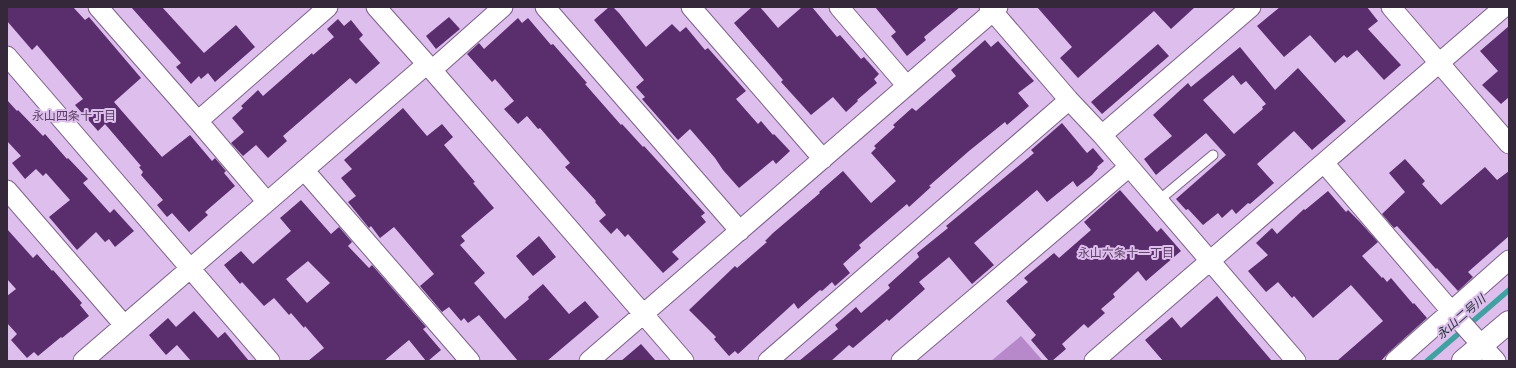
<svg xmlns="http://www.w3.org/2000/svg" width="1516" height="368" viewBox="0 0 1516 368" font-family="'Asap Condensed','Noto Sans JP',sans-serif">
  <rect width="100%" height="100%" fill="#debeec"/>
  <path fill="#b789cb" d="M1021,336L1043,361H991Z"/>
  <g fill="none" stroke-linecap="round" stroke-linejoin="round">
    <path stroke="#3fa1a1" stroke-width="5.5" d="M1427,361L1509,290"/>
  </g>
  <path fill="#5a2d6d" fill-rule="evenodd" d="M7,7H73L85,20L89,17L141,78L114,102L162,157L190,135L212,161L215,158L226,171L224,173L235,186L205,212L208,215L189,232L172,213L167,217L157,205L163,200L141,175L143,172L139,167L141,166L105,124L98,131L75,105L83,99L37,45L32,50L7,21Z
    M131,7H162L204,53L236,25L255,47L215,82L208,73L201,79L199,76L191,84L176,67L181,63Z
    M609,7H613L619,13L646,47L672,24L680,32L686,27L705,50L708,48L746,91L736,99L758,124L761,121L773,135L774,134L790,151L776,164L773,160L739,188L723,170L715,158L690,129L678,140L642,99L645,97L636,87L644,80L594,20Z
    M752,7H760L778,28L802,7H812L837,37L840,35L861,59L864,57L879,74L874,79L877,83L857,100L858,101L846,112L833,97L811,115L781,82L783,80L734,23Z
    M875,7H960L924,37L926,40L907,56L891,36L896,32Z
    M1037,7H1195L1171,29L1154,11L1078,78L1060,58L1072,47Z
    M1280,7H1367L1378,21L1368,29L1401,65L1384,80L1357,50L1347,58L1344,55L1335,63L1310,35L1284,57L1257,26Z
    M449,17L460,29L436,49L426,36Z
    M518,18L522,23L528,18L551,45L553,44L587,83L585,84L621,125L622,124L643,147L644,146L705,213L701,216L706,222L672,252L679,259L663,273L628,234L625,237L617,228L611,234L599,221L606,215L595,202L596,201L565,167L570,163L540,128L538,129L527,116L518,124L504,109L514,101L495,79L492,82L467,54L479,43L484,49Z
    M338,19L344,26L351,20L363,35L359,39L380,63L356,84L350,78L283,136L287,141L268,158L256,145L243,156L231,143L244,132L232,118L243,108L241,106L258,90L263,96L312,53L313,55L334,37L327,29Z
    M1509,26V97L1501,104L1482,85L1498,71L1480,51Z
    M985,40L991,47L998,41L1034,81L1018,93L1029,106L1007,125L1005,122L969,151L929,186L931,187L909,207L907,204L859,245L861,248L843,264L850,273L835,286L832,282L822,291L820,290L798,309L794,303L738,354L735,351L729,356L714,339L716,337L689,310L735,266L737,268L767,242L765,241L773,233L820,193L819,192L843,171L871,203L896,181L871,153L876,148L874,146L895,127L893,125L912,108L916,111L956,76L951,70Z
    M1158,44L1169,56L1102,114L1091,102Z
    M1240,47L1275,90L1298,68L1346,121L1312,150L1294,131L1257,164L1274,183L1250,204L1248,203L1236,214L1232,209L1222,218L1218,213L1203,225L1188,209L1186,210L1176,199L1226,155L1206,133L1156,175L1144,159L1172,136L1153,115L1188,83L1191,87ZM1233,75L1241,85L1246,81L1266,104L1262,107L1263,109L1234,134L1203,100Z
    M7,100L17,111L18,110L43,136L45,134L67,159L68,158L88,179L83,183L110,213L114,209L134,231L115,247L109,239L105,242L96,232L77,250L49,217L70,200L46,173L43,176L36,169L25,179L12,163L21,156L7,141Z
    M403,108L427,136L442,124L453,137L444,145L475,182L473,183L494,208L461,236L465,241L460,245L485,273L474,283L505,319L529,299L528,297L543,284L569,314L585,301L599,317L547,361H518L479,315L468,323L464,318L461,321L449,307L442,312L420,286L434,274L394,227L380,238L371,226L369,228L348,202L356,196L341,178L352,169L344,160Z
    M1062,123L1087,153L1093,148L1104,161L1097,167L1098,168L1092,175L1077,187L1073,181L1047,202L1037,190L974,243L994,265L972,284L949,257L919,282L925,289L889,321L887,319L853,348L849,345L831,361H799L838,329L835,325L856,307L861,313L890,288L888,285L919,257L917,253L948,228L946,226L1034,153L1031,150Z
    M1405,159L1425,181L1422,184L1441,205L1485,167L1497,180L1509,171V236L1468,272L1473,277L1458,291L1437,268L1436,269L1397,226L1394,228L1382,214L1405,192L1389,173Z
    M1120,190L1157,232L1161,228L1181,251L1146,281L1138,271L1113,294L1115,297L1101,309L1105,313L1088,328L1084,324L1062,344L1066,349L1052,361H1049L1031,340L1036,335L1006,301L1028,282L1024,278L1054,253L1059,258L1091,230L1084,222Z
    M1328,191L1346,212L1348,210L1359,221L1378,242L1362,256L1382,278L1383,277L1387,282L1391,278L1413,304L1414,303L1427,318L1388,353L1381,361H1337L1383,321L1351,285L1313,318L1294,296L1292,298L1278,282L1266,292L1248,271L1268,255L1256,243L1272,228L1277,234L1304,209L1305,210Z
    M301,200L331,234L339,227L352,242L348,246L369,268L372,265L426,327L423,329L441,350L428,361H426L409,340L384,361H308L324,348L305,326L304,328L291,313L289,315L274,298L264,306L242,282L240,284L224,265L241,251L253,264L291,231L280,218ZM308,261L330,283L307,303L286,279Z
    M7,229L33,258L37,254L52,271L53,270L82,303L80,305L89,316L62,338L61,337L38,356L34,352L27,358L11,340L17,334L7,323V296L16,289L7,279Z
    M539,236L556,257L533,276L516,256Z
    M1217,296L1236,319L1272,361H1163L1145,340L1172,317L1181,328Z
    M194,311L218,338L225,332L249,361H191L177,345L166,355L149,335L168,318L176,327Z
    M641,344L656,361H621Z"/>
  <g fill="none" stroke-linecap="round" stroke-linejoin="round">
    <g stroke="#7d608a" stroke-width="11">
      <path id="lane" d="M1158,201L1213,155"/>
    </g>
    <g stroke="#7d608a" stroke-width="21">
      <path id="street" d="M98,7L198,121L267,202
        M376,7L432,70L684,361
        M545,7L740,231
        M691,7L823,159
        M839,7L907,86
        M989,7L1069,100L1102,135L1296,361
        M1391,7L1509,144
        M7,56L270,361
        M432,70L503,7
        M198,121L328,7
        M1102,135L1251,7
        M1324,163L1451,311L1496,361
        M304,170L470,361
        M7,190L124,325
        M83,361L427,64
        M589,361L998,7
        M768,361L1069,100
        M901,361L1129,167
        M1094,361L1504,7
        M1395,361L1509,260"/>
    </g>
    <g stroke="#7d608a" stroke-width="24">
      <path id="secondary" d="M1463,361L1509,322"/>
    </g>
    <use href="#lane" stroke="#fff" stroke-width="9"/>
    <use href="#street" stroke="#fff" stroke-width="19"/>
    <use href="#secondary" stroke="#fff" stroke-width="22"/>
  </g>
  <g text-anchor="middle" stroke-width="4" stroke-linejoin="round" paint-order="stroke">
    <g font-size="12" fill="#5b3f66" stroke="#debeec">
      <text x="74" y="120">永山四条十丁目</text>
      <text x="1126" y="257">永山六条十一丁目</text>
    </g>
    <g font-size="12" font-style="italic" fill="#182e2e" stroke="#debeec">
      <text transform="translate(1461 317) rotate(-41)" y="4">永山二号川</text>
    </g>
  </g>
  <rect width="1516" height="368" fill="none" stroke="#34283a" stroke-width="16"/>
</svg>
